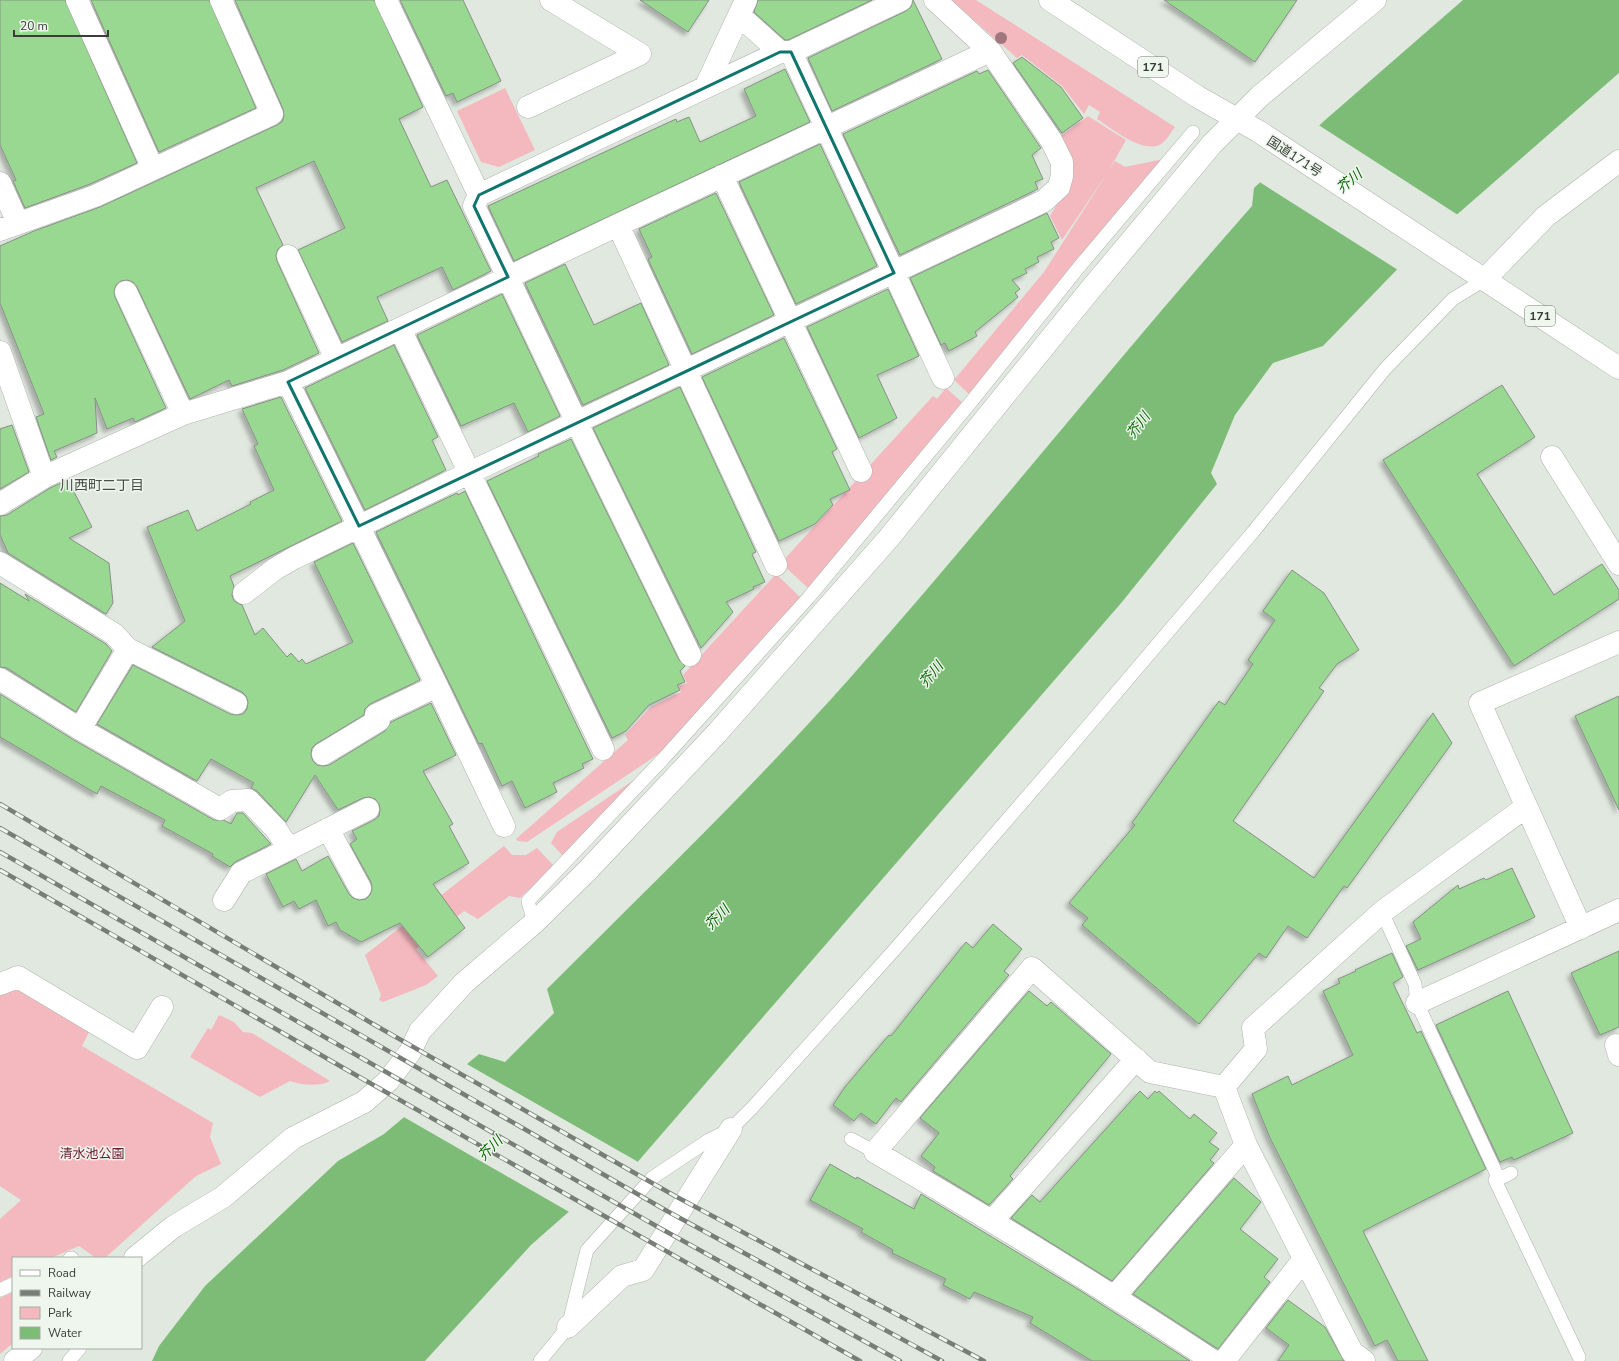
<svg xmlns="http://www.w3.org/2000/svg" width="1619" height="1361" viewBox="0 0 1619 1361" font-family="'Nunito Sans','Noto Sans JP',sans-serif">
  <defs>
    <filter id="shadow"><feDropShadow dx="-3.5" dy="3.5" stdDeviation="2" flood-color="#0004"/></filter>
  </defs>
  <rect width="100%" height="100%" fill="#e1e8e0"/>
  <path fill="#f4b8bf" d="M951,0H976L1175,127C1171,132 1167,140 1161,144C1144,155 1111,128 1097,119L1100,112L1089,105L1084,114L1062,86L1022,55L1017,58Z
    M505,88L535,150L499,167L481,162L457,111Z
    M1088,116L1126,140L1108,172L1062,240L1050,216L1060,199L1070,155L1061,136Z
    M1163,159L970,395L954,380L1044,272L1115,161L1125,167Z
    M946,388L963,403L808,588L781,563L933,396L937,399Z
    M776,574L800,597L663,751L527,842L518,841L516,839L628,740L625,735L651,707L681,692L679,686L687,683L683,675Z
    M634,780H636L563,856L551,843L557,832Z
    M504,846L512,855H526L537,848L554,866L520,898L509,896L478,919L464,911L416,949L438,976L426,985L383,1002L379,1000L381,995L365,955Z
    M14,988L89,1032L82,1046L213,1123L210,1137L221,1164L196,1176L105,1258H96L79,1246L51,1258H13V1276L0,1282V1219L21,1200L0,1186V994Z
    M219,1015L234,1022L243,1032L252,1033L330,1081C319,1087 301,1085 290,1081L260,1097L190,1057L208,1028L211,1030Z
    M13,1292V1343L0,1354V1298Z"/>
  <path fill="#7dbc76" d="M1463,0H1619V73L1413,253L1323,346L1273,363L1235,415L1211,473L1217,484L1122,602L622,1180L581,1201L531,1245L425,1361H152L159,1346L205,1286L338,1161L384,1134L479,1054L505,1062L554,1013L547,989C649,887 754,786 850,678C987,523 1115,361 1252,206L1254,188L1324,121Z"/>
  <path fill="#e1e8e0" d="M1317,124L1458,215L1398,270L1258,181Z
    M465,1063L640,1163L623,1181L582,1203L571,1213L402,1116Z"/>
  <path fill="#99d891" stroke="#888f87" filter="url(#shadow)" d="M0,0H65L137,163L90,184L25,208L13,181L16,180L0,145Z
    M91,0H209L256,108L159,152Z
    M235,0H374L423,107L399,119L431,187L447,180L491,271L453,290L442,267L377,297L388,321L342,342L298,250L345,228L314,161L256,188L283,245L278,249L276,255L277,261L319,353L283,370L232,386L229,380L190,399L137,287L133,282L127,280L121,281L116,285L114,291L115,297L166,408L135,422L133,418L107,429L95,398L97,433L54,451L57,457L51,460L36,417L44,414L0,303V246L34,231L100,207L277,125L282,122L284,116L283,109Z
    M400,0H463L501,81L457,102L453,93L446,96Z
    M640,0H709L688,32Z
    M758,0H872L788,40H785L754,12Z
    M913,0L942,59L832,111L808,58L906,11L911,7Z
    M1164,0H1297L1255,62Z
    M1022,57L1061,87L1083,118L1062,133L1013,63Z
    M785,69L810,122L514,261L488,206L676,119L677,122L689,117L700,142L756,116L744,89Z
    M988,70L1041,148L1032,155L1043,179L1035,182L1038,189L900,255L843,134L977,71L979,74Z
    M820,144L877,266L796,304L739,182Z
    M716,193L774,315L692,354L648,259L652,257L639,229Z
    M1047,213L1059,238L1051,242L1054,249L1037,257L1039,262L1025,269L1027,273L1012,280L1020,289L1015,293L1018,297L975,332L977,336L949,351L945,343L941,345L910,278Z
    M565,264L594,325L641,303L669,365L583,405L525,283Z
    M888,289L919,356L877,375L897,418L859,438L807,327Z
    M502,294L560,416L528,432L514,403L461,426L417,335Z
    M784,338L837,449L832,452L850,490L830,499L833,505L815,524L779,541L702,377Z
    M394,345L438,437L432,440L446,470L365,510L305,388Z
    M1502,385L1535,437L1477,474L1554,595L1602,564L1619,590V599L1514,666L1383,460Z
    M680,387L756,552L752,554L765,582L753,587L754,589L726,602L733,612L701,648L593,428Z
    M281,397L342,521L230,576L234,586L232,595L234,601L242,605L255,635L263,628L287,657L291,653L299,662L302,659L306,664L353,642L314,562L353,543L420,680L370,704L365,709L364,715L316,744L312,748L311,755L313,761L317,765L323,766L329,765L385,731L391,722L431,703L456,755L423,771L453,824L449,826L469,863L433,884L465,928L428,957L400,923L361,942L340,930L336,922L328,926L316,900L299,909L294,901L283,907L266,874L296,859L302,871L328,856L349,894L353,898L359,900L366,899L370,895L372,889L371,882L350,844L357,839L352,831L374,820L379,816L380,809L379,804L375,799L369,797L363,798L338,810L315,775L286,822L257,791L251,788L254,783L211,759L197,781L97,724L133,665L230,714L237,715L243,714L247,709L248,702L246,696L242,692L152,647L185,621L147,527L188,510L197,531L251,504L250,502L274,490L254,446L258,444L242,409Z
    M12,425L29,472L0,489V429Z
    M571,439L679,660L685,666L680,671L685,682L677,685L680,690L649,705L626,731L612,738L487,481L539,456L538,454Z
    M68,480L92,527L69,538L109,563L113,603L106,614L8,553L0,535V516L7,515L50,488Z
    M465,491L593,759L582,764L584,768L553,783L557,792L525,808L512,781L502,786L482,743L479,744L376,532L457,493L458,495Z
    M1292,570L1324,593L1359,650L1337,664L1319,688L1324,691L1233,821L1314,878L1433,713L1452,743L1347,888L1344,886L1307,938L1288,926L1266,958L1259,953L1199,1024L1082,925L1088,918L1069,903L1135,825L1132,823L1219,701L1225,705L1253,664L1248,660L1275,620L1263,611Z
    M0,583L29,601L25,594L106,644L112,651L76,712L7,668L0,667Z
    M0,694L74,740L214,820H224L231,824L237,813H243L271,844L235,862L230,867L212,856L213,854L162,826L165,820L101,786L97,794L0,737Z
    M1619,696V810L1575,716Z
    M1512,868L1535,917L1418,970L1406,946L1421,939L1413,922L1458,885L1459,889L1484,878L1486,880Z
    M993,924L1022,949L1004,971L1009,975L901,1102L896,1098L876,1124L861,1113L854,1121L833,1105L845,1087L889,1035L891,1036L966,942L973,948Z
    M1619,951V1027L1600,1035L1571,973Z
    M1392,953L1403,977L1393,983L1417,1033L1421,1031L1486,1169L1363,1231L1428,1361H1398L1387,1340L1375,1346L1270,1138L1252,1094L1288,1076L1292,1085L1353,1055L1323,991L1340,983L1338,979L1356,971L1355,970Z
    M1029,991L1047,1006L1051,1002L1111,1054L1010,1176L1013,1179L989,1205L933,1171L935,1167L921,1156L939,1133L920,1118Z
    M1508,991L1573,1133L1514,1160L1512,1157L1500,1162L1436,1025Z
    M1140,1091L1148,1099L1155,1091L1157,1093L1159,1091L1190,1119L1194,1114L1217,1133L1209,1142L1219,1149L1210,1160L1214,1163L1112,1281L1011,1218L1032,1195L1040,1202Z
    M830,1164L856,1179L857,1177L914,1209L921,1194L1081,1291L1190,1361H1092L1030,1323L1033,1317L974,1292L970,1299L943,1285L946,1279L892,1253L893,1250L861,1232L863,1229L810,1200Z
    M1234,1178L1261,1202L1240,1229L1278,1259L1264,1277L1270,1282L1218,1349L1133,1294Z
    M1288,1300L1325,1327L1344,1361H1278L1289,1345L1266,1328Z"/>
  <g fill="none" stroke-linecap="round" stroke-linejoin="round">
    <g stroke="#adb5ac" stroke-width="14">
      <path id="service" d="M1382,912L1415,984L1417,1003L1499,1179L1495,1180L1579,1357
        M534,923L528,901L663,759L809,597L971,402L1079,267L1193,132
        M851,1139L875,1152
        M1499,1179L1511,1173
        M70,1258H72
        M0,1290L13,1284
        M69,1361L80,1348
        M540,1361L568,1327L587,1250L652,1178L709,1140L731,1129L752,1108L896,948L1065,753L1253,532L1385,369L1453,299L1484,280"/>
    </g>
    <g stroke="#adb5ac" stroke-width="23">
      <path id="minor" d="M77,0L153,169
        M386,0L479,195
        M740,16L780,52
        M791,52L943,378
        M706,86L746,0
        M528,107L640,54L551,0
        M722,176L861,471
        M0,183L18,223
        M618,225L776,565
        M0,230L95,196L272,114L221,0
        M288,256L336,359
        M1484,280L1546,216L1619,161
        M126,292L183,414
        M400,329L603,749
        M0,352L44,477
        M288,382L618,225L990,51
        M1552,457L1619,564
        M0,504L44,477L183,414L288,382L437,686L504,826
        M0,563L114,634L128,649L236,703
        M244,593L275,569L294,558L469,473L1044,201L1059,187L1062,176V162L1051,140L990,51L935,0
        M690,655L577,423L474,206L479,195L780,52H791L901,0
        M0,679L80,729L220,809L232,801L248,800L276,829L289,849
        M80,729L128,649
        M323,754L379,720L376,715L437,686
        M328,829L360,888
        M224,900L241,873L368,809
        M1581,928L1480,703L1619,642
        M0,984L18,977L137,1048L162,1007
        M1417,1003L1619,910
        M1616,1045L1619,1055
        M1224,1087L1256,1049L1253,1028L1382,912L1526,807
        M1224,1087L1246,1145L1352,1352L1364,1361
        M993,1220L1136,1059
        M135,1258L173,1227L223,1197L293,1138L364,1102L388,1081L410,1052L420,1031L464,983L534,923L587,871L717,733L888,539L1090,290L1212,144L1260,96L1375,0
        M1115,1296L1246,1145
        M568,1327L622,1276L643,1270L731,1129
        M15,1361L31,1348
        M1213,1361C1103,1288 990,1219 875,1152L1032,968L1150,1072L1224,1087
        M1224,1361L1304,1259"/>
    </g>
    <g stroke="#adb5ac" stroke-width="23">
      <path id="trunk" d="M1050,0L1198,97L1258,131L1619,368"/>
    </g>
    <use href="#service" stroke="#fff" stroke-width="13"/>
    <use href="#minor" stroke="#fff" stroke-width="22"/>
    <use href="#trunk" stroke="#fff" stroke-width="22"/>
    <g stroke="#787d78" stroke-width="4.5">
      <path id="rail" d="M0,804L373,1024L675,1196L984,1361
        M0,828L667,1211L942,1361
        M0,852L658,1227L900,1361
        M0,870L347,1070L860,1361"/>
    </g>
    <use href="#rail" stroke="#eef6ed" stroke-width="3" stroke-dasharray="9" stroke-linecap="butt"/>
  </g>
  <circle fill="#a1767e" cx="1001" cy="38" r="6"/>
  <path fill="none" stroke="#0f766e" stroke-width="3" stroke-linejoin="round" d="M780,52H791L894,273L359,526L288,382L508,277L474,206L479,195Z"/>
  <g text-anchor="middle" stroke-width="3" stroke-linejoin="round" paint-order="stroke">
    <g fill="#eef6ed" stroke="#707470" stroke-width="1">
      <rect x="1138" y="57" width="30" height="20" rx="3"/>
      <rect x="1525" y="306" width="30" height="20" rx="3"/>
    </g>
    <g font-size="12" font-weight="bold" fill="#3a3d3a">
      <text x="1153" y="71">171</text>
      <text x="1540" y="320">171</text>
    </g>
    <g font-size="13" fill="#3a3d3a" stroke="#eef6ed">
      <text transform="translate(1295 156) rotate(33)" y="5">国道171号</text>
    </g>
    <g font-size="13" fill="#6c182d" stroke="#eef6ed">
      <text x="92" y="1158">清水池公園</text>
    </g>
    <g font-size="14" font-style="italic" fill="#086400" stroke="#eef6ed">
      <text transform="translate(1349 181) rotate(-40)" y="5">芥川</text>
      <text transform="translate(1138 425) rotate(-53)" y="5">芥川</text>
      <text transform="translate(931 674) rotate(-50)" y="5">芥川</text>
      <text transform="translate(717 917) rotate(-46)" y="5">芥川</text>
      <text transform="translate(490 1148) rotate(-46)" y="5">芥川</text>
    </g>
    <g font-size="14" fill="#494f48" stroke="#eef6ed">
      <text x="102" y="490">川西町二丁目</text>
    </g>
  </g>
  <rect x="12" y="1257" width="130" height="92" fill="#eef6ed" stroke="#a6aca5"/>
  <rect x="20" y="1270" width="20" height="6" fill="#ffffff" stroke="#a6aca5"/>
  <text x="48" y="1277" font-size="12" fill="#3a3d3a">Road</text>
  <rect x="20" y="1290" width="20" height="6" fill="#787d78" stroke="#a6aca5"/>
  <text x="48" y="1297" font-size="12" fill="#3a3d3a">Railway</text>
  <rect x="20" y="1307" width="20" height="12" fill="#f4b8bf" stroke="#a6aca5"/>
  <text x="48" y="1317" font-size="12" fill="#3a3d3a">Park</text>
  <rect x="20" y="1327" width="20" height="12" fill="#7dbc76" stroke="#a6aca5"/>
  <text x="48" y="1337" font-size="12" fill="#3a3d3a">Water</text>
  <path d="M14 30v6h94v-6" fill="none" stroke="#3a3d3a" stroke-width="2"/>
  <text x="20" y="30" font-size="12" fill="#3a3d3a" stroke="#eef6ed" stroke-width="3" paint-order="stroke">20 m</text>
</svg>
